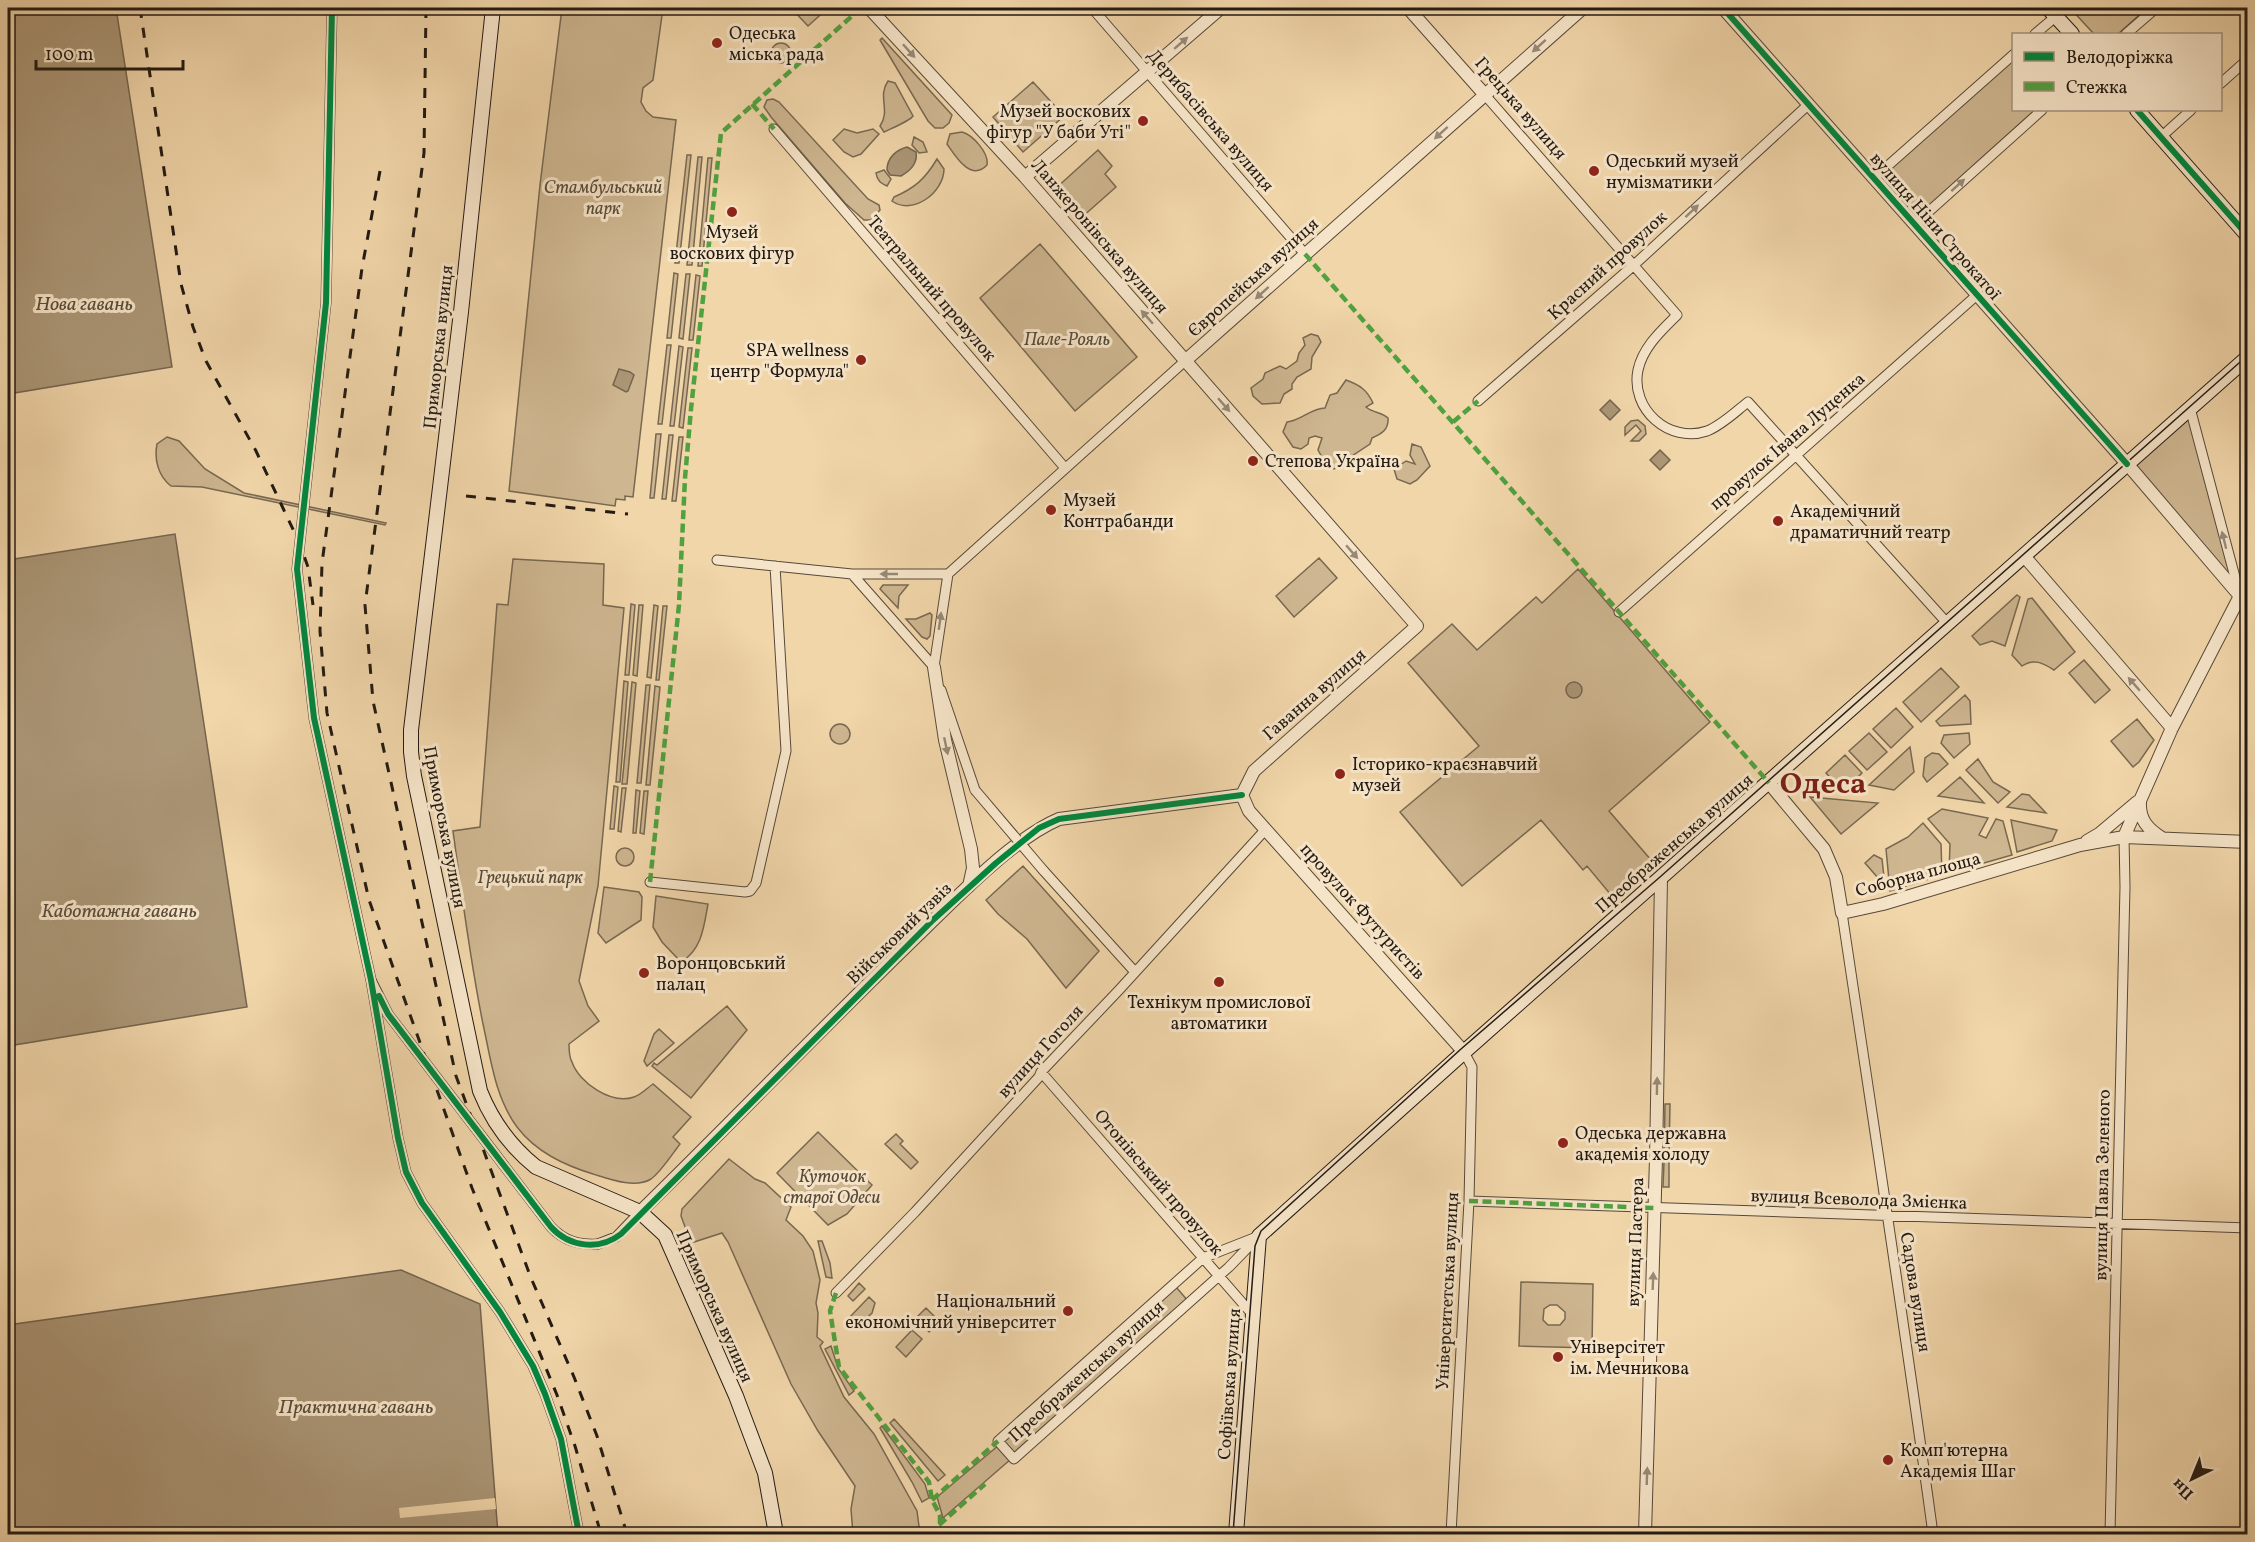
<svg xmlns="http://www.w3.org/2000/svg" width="2255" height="1542" viewBox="0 0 2255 1542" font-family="Vollkorn,serif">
  <rect width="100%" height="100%" fill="#f1d6aa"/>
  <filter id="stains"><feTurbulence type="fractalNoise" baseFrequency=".00333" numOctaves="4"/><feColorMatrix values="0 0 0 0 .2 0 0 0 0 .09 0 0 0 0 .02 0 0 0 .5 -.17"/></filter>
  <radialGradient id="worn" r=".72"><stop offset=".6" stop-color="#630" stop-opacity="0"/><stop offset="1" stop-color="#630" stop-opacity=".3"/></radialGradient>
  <path fill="#ceb690" stroke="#786851" stroke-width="1.5" fill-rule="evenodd" d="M562,8H663L653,80L643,88L641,102L646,111L653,117L676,120L633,497L625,496V500L616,499L615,506L509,491L540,185Z
    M791,8H828L808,26Z
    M2070,8H2147L2118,34H2094Z
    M882,38L952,115L949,123L943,128H935L928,121L880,40Z
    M771 53a10 10 0 1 1 20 0a10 10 0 1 1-20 0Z
    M2013,56L2014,110H2037L1915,221L1876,178Z
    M888,81L895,83L913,116C910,121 890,129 884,132L880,126C891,110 877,97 888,81Z
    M1033,82L1064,116L1023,152L993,117Z
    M773,99L779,102L868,199L879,205L880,210L871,220H864L845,203L771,117L764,107L767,100Z
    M844,129L857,133L873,129L879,134L861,154L853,157L844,152L833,140Z
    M962,132C973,135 989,153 987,165C971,182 956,157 947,144L950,134Z
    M914,137L923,142L927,152L919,153L912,145Z
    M1098,150L1112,166L1105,174L1116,187L1081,218L1055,189Z
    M687,155H691L679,263H675Z
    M698,157H702L692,265H687Z
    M708,158H712L702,266H698Z
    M937,159L944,169C944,192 913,216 892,201L894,197C915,188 925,179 937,159Z
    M884,170L891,179L887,186C881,184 877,180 876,173Z
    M1040,244L1137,357L1075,411L980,298Z
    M674,273L678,274L671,338H667Z
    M686,274H690L683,339L679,338Z
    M696,275L700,276L693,340H689Z
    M1311,334L1318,336L1321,342L1312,357L1311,369L1297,377L1292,384V389L1284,394L1280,403L1262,404L1253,396L1251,388L1263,379L1265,373L1280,366L1286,369L1297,361L1299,353L1305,345L1303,338Z
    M667,345H671L662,424H658Z
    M679,346L683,347L674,426H670Z
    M688,348H692L683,428L679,427Z
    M1346,380C1360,385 1367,390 1373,403L1366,407C1373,413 1382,412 1388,418C1389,430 1381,434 1372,438L1370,444L1349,458L1347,463L1334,469L1330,467L1329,458L1322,457L1318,450L1322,438L1315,436L1309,438L1308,444L1301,449L1293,447L1283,432L1287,422C1301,421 1311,408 1325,408L1330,395L1337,393Z
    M2190,408L2240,596L2127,464Z
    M1638,420L1645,426L1646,434L1639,441H1631L1641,431L1636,425L1625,435V427L1631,421Z
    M656,434H661L654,498H650Z
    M669,435H673L666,499H662Z
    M167,437L179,441L205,469L244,493L386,523L385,525L202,487L171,486C158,476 154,459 157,444Z
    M679,437H683L676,501H672Z
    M1412,444L1421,447L1430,466L1417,480L1410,484L1397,479L1394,469L1406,461L1415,464L1410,455Z
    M1319,558L1337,578L1294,617L1276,596Z
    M513,559L604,564L603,605L624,608L598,886L579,981L588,1006L599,1021L569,1044C569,1050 569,1057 572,1062C579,1083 612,1105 634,1097C641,1095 647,1088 653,1084L691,1117L673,1137L680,1144C673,1153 660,1173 651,1179C635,1189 609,1179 593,1174C564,1165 536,1152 517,1127C495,1097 491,1060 483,1024C470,960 462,896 453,831L480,827L497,604L508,605Z
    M1578,569L1710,722L1609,811L1651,860L1611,895L1587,866L1583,870L1541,820L1462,886L1400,812L1479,746L1408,663L1452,624L1477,650L1536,597L1542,603Z
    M883,585H908L899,596L898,608L880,589Z
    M2017,595L2020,597L2005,646L1992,641L1980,645L1972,636Z
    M2032,598L2075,652L2054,670C2043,663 2034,658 2022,666L2012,655L2028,599Z
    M631,604L635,605L629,675H625Z
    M639,605H643L637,676L633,675Z
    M654,605L658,606L651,678L647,677Z
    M663,606H667L659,680H656Z
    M930,613L932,615L930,636L927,639L922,637L906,619H916Z
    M2084,660L2110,690L2095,703L2069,673Z
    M1941,668L1959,687L1921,722L1903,702Z
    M624,681L628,682L620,782H616Z
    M632,682L636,683L627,784H622Z
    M646,685H650L641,783H637Z
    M655,686L660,687L650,785H646Z
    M1965,695L1970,701L1971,724L1940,726L1936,721Z
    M1896,708L1913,727L1891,748L1873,729Z
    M2137,719L2154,740L2139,762L2133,767L2111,741Z
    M830 734a10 10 0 1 1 20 0a10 10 0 1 1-20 0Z
    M1869,733L1887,752L1867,770L1849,751Z
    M1969,733L1970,744L1954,758L1941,743L1944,735Z
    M1910,747L1914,772L1894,790L1869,785Z
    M1932,753L1939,754L1948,764L1927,782L1923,776L1925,758Z
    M1845,755L1862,773L1850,785L1838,786L1826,773Z
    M1978,759L1993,782L2010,792L1998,803L1966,770Z
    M1960,777L1984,803L1938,796Z
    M614,786L618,787L614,829H610Z
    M622,788H626L621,832L618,831Z
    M636,790L640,791L636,833H633Z
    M644,791H648L644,834L640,833Z
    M2022,794L2029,795L2046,813L2007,807Z
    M1810,797L1878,803L1841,834Z
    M1942,809L1988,818L1979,835L1986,838L1996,819L2003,821L2012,855L1949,873L1950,844L1928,819Z
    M2011,820L2057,830L2052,841L2017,852Z
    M1923,823L1941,844L1942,875L1890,891L1886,849L1908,837Z
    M616 857a9 9 0 1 1 18 0a9 9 0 1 1-18 0Z
    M1874,855L1882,859L1885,886L1865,863Z
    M1023,866L1099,951L1066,988L1027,939L998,914L986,900Z
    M604,887L639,892L642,897L641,920L606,943L598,933Z
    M656,896L708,904C704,926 702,950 681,962L662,942L653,927Z
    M727,1006L747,1030L691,1098L652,1066L654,1063L657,1065Z
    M659,1029L674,1043L647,1066L644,1061L654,1034Z
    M1665,1104H1670L1669,1154H1664Z
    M818,1132L872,1185L847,1214L828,1225L777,1173Z
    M896,1134L903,1141L900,1144L918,1162L911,1169L885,1144Z
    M729,1159L755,1179L765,1183L791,1207L786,1220L803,1236L813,1251L820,1280L816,1303L818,1313L817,1337L823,1342L820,1346L844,1397L874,1434L917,1511L920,1534H853L851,1509L855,1486L818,1431L791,1384L728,1242L722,1233L691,1243L681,1216L682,1209Z
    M1664,1162H1669V1187H1663Z
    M818,1241H822L830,1263L832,1278L826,1277Z
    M1521,1282L1593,1284L1592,1348L1519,1346ZM1550,1305H1557L1565,1312V1319L1560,1325H1548L1543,1320L1544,1309Z
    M859,1283L865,1289L853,1301L848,1296Z
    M1176,1287L1188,1301L1014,1455L1002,1442Z
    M869,1297L875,1303L872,1313L855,1329L847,1320Z
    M926,1308L939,1321L929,1332L916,1318Z
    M912,1330L922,1339L906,1357L896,1347Z
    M831,1346L838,1368L854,1391L849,1395L825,1349Z
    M894,1419L945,1475L938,1481L890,1423Z
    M882,1426L925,1484L929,1498L922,1502L912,1482L880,1428Z
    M999,1445L1011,1459L943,1518L937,1497Z"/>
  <path fill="#ab9676" stroke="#75644e" stroke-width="1.5" d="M8,8H116L172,367L8,394Z
    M907,147L916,152C918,163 910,171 901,176L890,175L887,170C887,158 896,150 907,147Z
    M619,369L630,372L634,375L628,391L626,392L613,385Z
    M1610,400L1620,410L1610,420L1600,410Z
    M1660,450L1670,460L1660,470L1650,460Z
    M175,534L247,1007L8,1046V560Z
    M1566 690a8 8 0 1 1 16 0a8 8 0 1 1-16 0Z
    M401,1270L480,1304L498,1534H8V1325Z"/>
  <path fill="#f1d6aa" d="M495,1498L496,1509L400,1518L399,1508Z"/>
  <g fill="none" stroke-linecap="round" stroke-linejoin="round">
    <g stroke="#564938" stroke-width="11">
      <path id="minor" d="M332,8L326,303L297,569L314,718L371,980L398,1138L406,1172L422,1203L500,1312L533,1366L545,1394L561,1439L579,1534
        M1092,8L1305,254
        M2035,34L2066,8
        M2126,34L2156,8
        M2220,84L2248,59
        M1485,95L1677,315C1661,331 1643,347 1638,370C1630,409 1669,444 1707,431C1722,425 1735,412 1748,402L1948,624
        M774,129L1065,468
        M2161,137L2191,110
        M1874,178L2014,54
        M1915,224L2042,110
        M1478,401L1634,265L1809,104
        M2190,408L2240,596L2248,597
        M717,560L852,574
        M948,574L1185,361
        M1619,612L1977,295
        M934,667L948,574
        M936,674L934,667L852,574H948
        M941,690L975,790
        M1043,870L1135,972
        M650,882L745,892L750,891L756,883L786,751L775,566
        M1842,913C1873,1120 1905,1327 1933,1534
        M1041,1072L1252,1314
        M1469,1201L2248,1228
        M1259,1236L1229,1267L1014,1459L998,1441L1203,1258Z
        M598,1244L616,1237L640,1212
        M836,1293L915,1212L1039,1077L1041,1072L1119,990L1266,829
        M1451,1534L1469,1201L1472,1067L1464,1052
        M2110,1534C2117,1319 2119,1103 2125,887L2124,837"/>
    </g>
    <g stroke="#564938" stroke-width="14">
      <path id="tertiary" d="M869,8L1025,177L1417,626L1254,771L1242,795
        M1408,8L1485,95
        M1723,8L2129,466L2240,596L2172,728L2124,837
        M1025,177L1221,8
        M1185,361L1583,8
        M2024,556L2172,728
        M934,667L945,740L971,849L973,868L969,886
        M1769,783L1824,849L1836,877L1842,913L1883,904L2080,845L2124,837L2248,842
        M1242,795L1249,811L1464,1052
        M2140,802C2139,820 2148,829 2162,838
        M2087,841L2099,834L2137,802
        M640,1212C733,1121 822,1028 915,938C953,901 1012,839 1059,819L1242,795
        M1645,1534L1656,1158L1661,879"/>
    </g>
    <g stroke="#231a12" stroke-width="16">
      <path id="secondary" d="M493,8L461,312L411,730V752L414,776L480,1091C492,1121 511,1147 536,1167L640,1212L665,1235L736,1396L765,1473L776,1534
        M2048,8L2072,34
        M2137,110L2248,236
        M1236,1534L1259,1236L1464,1052L2248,357"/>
    </g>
    <use href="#minor" stroke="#f6e4c8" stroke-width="9"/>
    <use href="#tertiary" stroke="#f6e4c8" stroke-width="12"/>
    <use href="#secondary" stroke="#f6e4c8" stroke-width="14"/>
    <path stroke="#231a12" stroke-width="1.5" d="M1233,1534L1255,1246L1261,1231L1461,1049L1660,877L2248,355"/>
    <path stroke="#231a12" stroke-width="3" stroke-dasharray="10 10" stroke-linecap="butt" d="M140,8L181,284L193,327L206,361L256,451L299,542L308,567L313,605
      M426,8L424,153L365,605L373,701L456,1076L531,1278L574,1377L597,1436L627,1534
      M380,171L362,268L322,563L320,631L327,713L369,900L472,1188L557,1395L575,1446L601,1534
      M466,496L628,514"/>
    <g stroke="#564938" stroke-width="11" stroke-linecap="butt">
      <path id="minor-bridge" d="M975,790L1043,870
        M371,980L388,1014L551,1227C564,1241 579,1245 598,1244"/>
    </g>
    <use href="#minor-bridge" stroke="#f6e4c8" stroke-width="9"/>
    <path stroke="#50a13f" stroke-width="4.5" stroke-dasharray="9 4.5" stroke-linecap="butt" d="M752,104L774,129
      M1305,254L1769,783
      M1453,422L1478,401
      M650,882L679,605L685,478L691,409L721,133L861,8
      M1469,1201L1654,1208
      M836,1293L830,1311L839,1367L929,1482L932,1500L940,1515V1534
      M932,1500L998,1441
      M939,1525L985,1484"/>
    <g stroke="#f6e4c8" stroke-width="10">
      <path id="cycleway" d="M332,8L326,303L297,569L314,718L371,980L398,1138L406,1172L422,1203L500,1312L533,1366L545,1394L561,1439L579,1534
        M1723,8L2127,464
        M2137,110L2248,236
        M379,996L388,1014L551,1227C569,1247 599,1251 621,1234L933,920L996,863L1039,828L1059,819L1242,795"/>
    </g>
    <use href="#cycleway" stroke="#00873e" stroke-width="6"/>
  </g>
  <defs><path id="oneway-solid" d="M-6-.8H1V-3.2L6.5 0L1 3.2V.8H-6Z" transform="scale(1.5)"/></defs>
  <g fill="#978976">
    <use href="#oneway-solid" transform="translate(1181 43) rotate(-41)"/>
    <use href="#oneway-solid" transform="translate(1539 46) rotate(138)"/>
    <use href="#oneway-solid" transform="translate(909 51) rotate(48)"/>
    <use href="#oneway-solid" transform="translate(1441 133) rotate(138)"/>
    <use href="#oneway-solid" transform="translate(1958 185) rotate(-42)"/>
    <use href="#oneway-solid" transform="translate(1692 211) rotate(-43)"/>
    <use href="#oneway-solid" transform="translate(1262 293) rotate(138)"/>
    <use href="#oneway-solid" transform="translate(1147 317) rotate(-131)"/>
    <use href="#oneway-solid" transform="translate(1224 405) rotate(49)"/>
    <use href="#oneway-solid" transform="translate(2224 540) rotate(-104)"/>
    <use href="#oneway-solid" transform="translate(1352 552) rotate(49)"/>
    <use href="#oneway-solid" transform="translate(889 574) rotate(180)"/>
    <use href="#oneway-solid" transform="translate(940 621) rotate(-82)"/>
    <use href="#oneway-solid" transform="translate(2134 684) rotate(-131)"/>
    <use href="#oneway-solid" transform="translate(946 746) rotate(78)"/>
    <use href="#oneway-solid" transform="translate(1657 1086) rotate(-89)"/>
    <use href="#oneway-solid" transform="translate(1653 1281) rotate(-88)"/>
    <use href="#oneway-solid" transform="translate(1647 1476) rotate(-88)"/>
  </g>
  <g fill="#8f2418" stroke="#f6e4c8" stroke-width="2">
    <circle cx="717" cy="43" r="6"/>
    <circle cx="1143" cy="121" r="6"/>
    <circle cx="1594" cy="171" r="6"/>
    <circle cx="732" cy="212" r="6"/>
    <circle cx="861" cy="360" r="6"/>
    <circle cx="1253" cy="461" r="6"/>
    <circle cx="1051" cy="510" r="6"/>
    <circle cx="1778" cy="521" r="6"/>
    <circle cx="1340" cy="774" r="6"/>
    <circle cx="644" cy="973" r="6"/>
    <circle cx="1219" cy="982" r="6"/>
    <circle cx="1563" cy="1143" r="6"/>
    <circle cx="1068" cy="1311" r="6"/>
    <circle cx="1558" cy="1357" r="6"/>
    <circle cx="1888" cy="1460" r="6"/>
  </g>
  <g text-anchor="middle" stroke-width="6" stroke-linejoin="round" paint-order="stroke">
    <g font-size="18" fill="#231a12" stroke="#f6e4c8" text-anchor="start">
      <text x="729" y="39">Одеська<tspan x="729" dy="21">міська рада</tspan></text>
      <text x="1131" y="117" text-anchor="end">Музей воскових<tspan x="1131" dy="21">фігур "У баби Уті"</tspan></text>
      <text x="1606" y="167">Одеський музей<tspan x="1606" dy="21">нумізматики</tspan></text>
      <text x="732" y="238" text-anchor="middle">Музей<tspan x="732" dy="21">воскових фігур</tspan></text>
      <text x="849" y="356" text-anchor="end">SPA wellness<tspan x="849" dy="21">центр "Формула"</tspan></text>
      <text x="1265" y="467">Степова Україна</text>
      <text x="1063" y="506">Музей<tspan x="1063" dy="21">Контрабанди</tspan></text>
      <text x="1790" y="517">Академічний<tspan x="1790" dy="21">драматичний театр</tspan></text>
      <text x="1352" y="770">Історико-краєзнавчий<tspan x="1352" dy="21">музей</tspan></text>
      <text x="656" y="969">Воронцовський<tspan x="656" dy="21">палац</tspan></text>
      <text x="1219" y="1008" text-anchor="middle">Технікум промислової<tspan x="1219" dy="21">автоматики</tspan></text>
      <text x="1575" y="1139">Одеська державна<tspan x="1575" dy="21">академія холоду</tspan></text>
      <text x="1056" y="1307" text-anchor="end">Національний<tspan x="1056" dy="21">економічний університет</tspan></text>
      <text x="1570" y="1353">Універсітет<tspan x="1570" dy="21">ім. Мечникова</tspan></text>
      <text x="1900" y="1456">Комп'ютерна<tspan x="1900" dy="21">Академія Шаг</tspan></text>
    </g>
    <g font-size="18" fill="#231a12" stroke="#f6e4c8">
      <text transform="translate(1521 108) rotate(49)" y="6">Грецька вулиця</text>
      <text transform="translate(1211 120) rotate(49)" y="6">Дерибасівська вулиця</text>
      <text transform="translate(1936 226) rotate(49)" y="6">вулиця Ніни Строкатої</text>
      <text transform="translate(1100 236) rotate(49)" y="6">Ланжеронівська вулиця</text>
      <text transform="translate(1607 265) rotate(-42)" y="6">Красний провулок</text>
      <text transform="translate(1253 277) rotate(-42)" y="6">Європейська вулиця</text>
      <text transform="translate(932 288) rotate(49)" y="6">Театральний провулок</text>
      <text transform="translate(438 347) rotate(-84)" y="6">Приморська вулиця</text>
      <text transform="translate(1787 441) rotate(-41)" y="6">провулок Івана Луценка</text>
      <text transform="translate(1314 694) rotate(-41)" y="6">Гаванна вулиця</text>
      <text transform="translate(445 827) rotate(79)" y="6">Приморська вулиця</text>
      <text transform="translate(1674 843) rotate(-41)" y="6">Преображенська вулиця</text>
      <text transform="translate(1918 874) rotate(-15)" y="6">Соборна площа</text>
      <text transform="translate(1363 911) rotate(48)" y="6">провулок Футуристів</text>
      <text transform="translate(899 933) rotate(-44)" y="6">Військовий узвіз</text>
      <text transform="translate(1040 1051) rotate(-48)" y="6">вулиця Гоголя</text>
      <text transform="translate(1159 1182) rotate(49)" y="6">Отонівський провулок</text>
      <text transform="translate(2102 1185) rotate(-89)" y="6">вулиця Павла Зеленого</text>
      <text transform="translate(1859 1199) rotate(2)" y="6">вулиця Всеволода Змієнка</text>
      <text transform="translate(1635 1242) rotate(-88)" y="6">вулиця Пастера</text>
      <text transform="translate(1447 1291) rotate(-87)" y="6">Університетська вулиця</text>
      <text transform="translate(1916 1292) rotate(81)" y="6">Садова вулиця</text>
      <text transform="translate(715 1306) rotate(66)" y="6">Приморська вулиця</text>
      <text transform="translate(1086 1371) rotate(-42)" y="6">Преображенська вулиця</text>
      <text transform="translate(1229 1384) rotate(-86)" y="6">Софіївська вулиця</text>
    </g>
    <g font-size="18" font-style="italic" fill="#564938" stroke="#f6e4c8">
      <text x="603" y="193">Стамбульський<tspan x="603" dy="21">парк</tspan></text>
      <text x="1067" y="345">Пале-Рояль</text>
      <text x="530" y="883">Грецький парк</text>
      <text x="832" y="1182">Куточок<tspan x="832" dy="21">старої Одеси</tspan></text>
    </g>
    <g font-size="20" font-style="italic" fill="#594c3a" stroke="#f6e4c8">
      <text x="84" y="310">Нова гавань</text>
      <text x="119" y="917">Каботажна гавань</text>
      <text x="356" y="1413">Практична гавань</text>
    </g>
    <g font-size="30" font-weight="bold" fill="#7a1f14" stroke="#f6e4c8">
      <text x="1823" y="793">Одеса</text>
    </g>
  </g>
  <rect width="2255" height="1542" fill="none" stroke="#f1d6aa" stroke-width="30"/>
  <rect x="9" y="9" width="2237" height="1524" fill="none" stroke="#231a12" stroke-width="3"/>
  <rect x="15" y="15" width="2225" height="1512" fill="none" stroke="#231a12" stroke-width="1.5"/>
  <rect x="2012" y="33" width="210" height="78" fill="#f6e4c8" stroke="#a2937f" stroke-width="1.5"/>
  <rect x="2024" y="52" width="30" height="9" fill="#00873e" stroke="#a2937f" stroke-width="1.5"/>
  <text x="2066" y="63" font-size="18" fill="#231a12">Велодоріжка</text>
  <rect x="2024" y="82" width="30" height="9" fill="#50a13f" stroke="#a2937f" stroke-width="1.5"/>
  <text x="2066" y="93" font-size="18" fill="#231a12">Стежка</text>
  <g transform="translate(2192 1479) rotate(223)" stroke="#f6e4c8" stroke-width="4.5" paint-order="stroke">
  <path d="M0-4.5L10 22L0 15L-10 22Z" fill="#231a12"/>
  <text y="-9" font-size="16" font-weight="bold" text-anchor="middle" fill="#231a12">Пн</text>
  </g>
  <path d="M36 60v9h147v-9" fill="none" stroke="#231a12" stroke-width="3"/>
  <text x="45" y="60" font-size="18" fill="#231a12" stroke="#f6e4c8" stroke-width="4.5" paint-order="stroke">100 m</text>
  <rect width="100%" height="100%" filter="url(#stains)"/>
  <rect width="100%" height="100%" fill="url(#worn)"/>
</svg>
